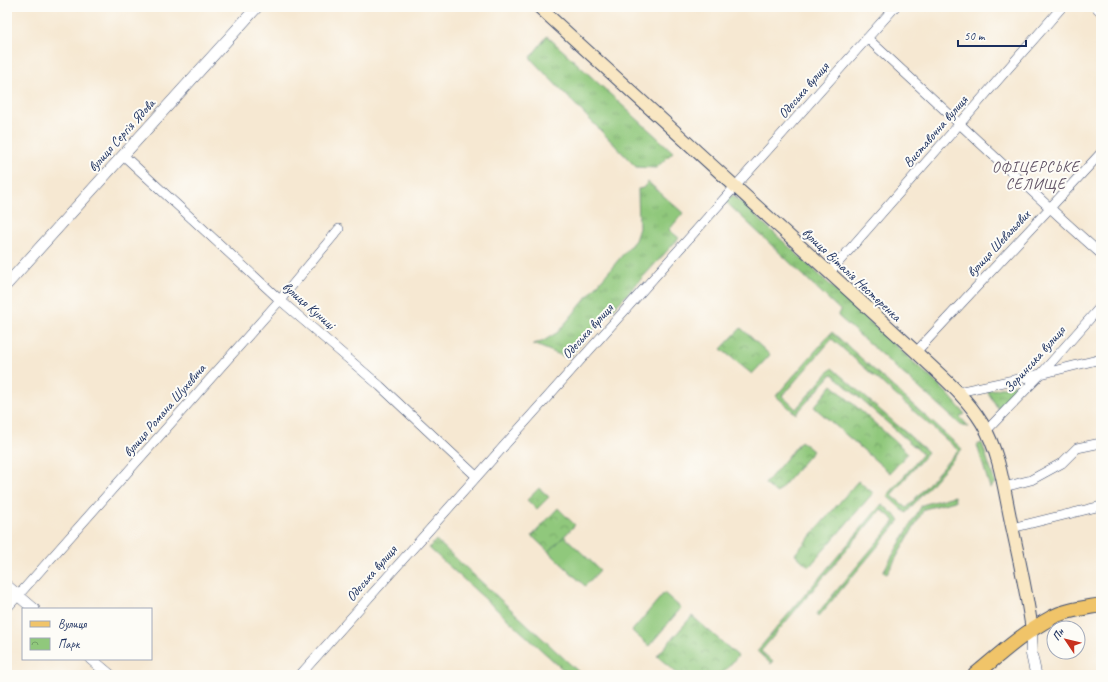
<svg xmlns="http://www.w3.org/2000/svg" width="1108" height="682" viewBox="0 0 1108 682" font-family="Caveat,sans-serif">
  <defs>
    <pattern id="grass-tufts" width="24" height="20" patternUnits="userSpaceOnUse"><rect width="24" height="20" fill="#90c87c"/><path d="M3 7l-1-3M5 7V3M7 7l1-3M15 17l-1-3M17 17v-4M19 17l1-3" fill="none" stroke="#75a369"/></pattern>
    <pattern id="park-crowns" width="20" height="18" patternUnits="userSpaceOnUse"><rect width="20" height="18" fill="#90c87c"/><path d="M2 6a3 3 0 1 1 6 0M12 15a3 3 0 1 1 6 0" fill="none" stroke="#75a369"/></pattern>
  </defs>
  <rect width="100%" height="100%" fill="#fdfcf7"/>
  <filter id="ink" filterUnits="userSpaceOnUse"><feTurbulence type="fractalNoise" baseFrequency=".025" numOctaves="2"/><feDisplacementMap in="SourceGraphic" scale="8" xChannelSelector="R" yChannelSelector="G"/><feConvolveMatrix kernelMatrix="1 2 1 2 8 2 1 2 1" color-interpolation-filters="sRGB"/></filter>
  <filter id="wash" filterUnits="userSpaceOnUse"><feTurbulence type="fractalNoise" baseFrequency=".012" numOctaves="4" result="noise"/><feDisplacementMap in="SourceGraphic" scale="16" xChannelSelector="R" yChannelSelector="G"/><feGaussianBlur stdDeviation="0.9" result="paint"/><feColorMatrix in="noise" values="0 0 0 0 0 0 0 0 0 0 0 0 0 0 0 0 0 1.4 0 .05"/><feComposite in="paint" operator="in"/></filter>
  <g filter="url(#wash)">
    <rect width="100%" height="100%" fill="#f6e8d2"/>
    <path fill="url(#grass-tufts)" stroke="#567c6d" fill-rule="evenodd" d="M547,36L673,152L656,168L636,167L530,58Z
      M648,182L683,213L669,230L679,238L568,358L533,344L542,342L558,332L635,240L639,228L638,189L643,188Z
      M733,195L947,393L965,414L960,417L969,427L962,426L838,316L841,311L724,200Z
      M832,332L962,449L906,513L887,496L923,454L832,374L796,414L776,396ZM832,339L958,450L907,508L891,495L928,452L832,368L796,409L782,396Z
      M1023,383L999,410L987,391Z
      M982,443L995,483L990,488L977,445Z
      M954,496L955,501L924,509L887,574L883,572L922,505Z
      M882,504L900,520L818,617L816,615L895,521L881,509L761,651L773,662L771,664L757,651Z
      M436,540L582,675H569L429,548Z"/>
    <path fill="url(#park-crowns)" stroke="#567c6d" d="M741,328L770,355L752,374L721,349Z
      M832,385L908,453L890,473L814,407Z
      M801,441L813,451L777,493L765,484Z
      M858,481L873,493L809,567L795,554Z
      M539,488L549,497L537,509L527,500Z
      M558,508L575,525L549,552L532,536Z
      M692,616L738,656L721,675H679L657,656Z"/>
    <path fill="#90c87c" stroke="#567c6d" d="M564,536L600,570L585,586L549,552Z
      M664,593L681,608L649,646L632,631Z"/>
  </g>
  <g filter="url(#ink)">
    <g fill="none" stroke-linecap="round" stroke-linejoin="round">
      <g stroke="#3c4b6f" stroke-width="10">
        <path id="minor" d="M1096,7L1101,12
          M867,38C946,110 1022,184 1101,254
          M123,155L280,300L380,386L476,476
          M829,273L1062,7
          M916,352L1101,153
          M958,392L1041,374L1101,359
          M986,431L1041,374L1101,306
          M1004,487L1031,480L1062,463L1077,448L1101,443
          M1012,528L1101,506
          M7,608L280,300L339,229
          M300,675L895,7"/>
      </g>
      <g stroke="#3c4b6f" stroke-width="12">
        <path id="tertiary" d="M7,284L257,7
          M7,586L34,609
          M1032,630L1031,652L1036,675
          M91,659L110,675"/>
      </g>
      <g stroke="#3c4b6f" stroke-width="14">
        <path id="secondary" d="M539,7L916,352C939,374 965,395 982,423C1000,453 1004,489 1011,522C1019,558 1027,594 1032,630"/>
      </g>
      <g stroke="#3c4b6f" stroke-width="16">
        <path id="primary" d="M975,675C999,655 1023,633 1051,618C1065,610 1085,608 1101,605"/>
      </g>
      <use href="#minor" stroke="#fff" stroke-width="9"/>
      <use href="#tertiary" stroke="#fff" stroke-width="11"/>
      <use href="#secondary" stroke="#f9e7c3" stroke-width="12"/>
      <use href="#primary" stroke="#f0c469" stroke-width="14"/>
    </g>
  </g>
  <g text-anchor="middle" stroke-width="4" stroke-linejoin="round" paint-order="stroke">
    <g font-size="14" fill="#1b2f5e" stroke="#fdfcf7">
      <text transform="translate(803 90) rotate(-49)" y="5">Одеська вулиця</text>
      <text transform="translate(935 131) rotate(-49)" y="5">Виставочна вулиця</text>
      <text transform="translate(121 135) rotate(-48)" y="5">вулиця Сергія Ядова</text>
      <text transform="translate(998 243) rotate(-47)" y="5">вулиця Шевальових</text>
      <text transform="translate(852 274) rotate(43)" y="5">вулиця Віталія Нестеренка</text>
      <text transform="translate(309 305) rotate(41)" y="5">вулиця Куниці</text>
      <text transform="translate(587 331) rotate(-48)" y="5">Одеська вулиця</text>
      <text transform="translate(1034 359) rotate(-48)" y="5">Зоринська вулиця</text>
      <text transform="translate(164 410) rotate(-49)" y="5">вулиця Романа Шухевича</text>
      <text transform="translate(371 573) rotate(-49)" y="5">Одеська вулиця</text>
    </g>
    <g font-size="15" letter-spacing="1" fill="#625466" stroke="#fdfcf7">
      <text x="1036" y="172">ОФІЦЕРСЬКЕ<tspan x="1036" dy="17">СЕЛИЩЕ</tspan></text>
    </g>
  </g>
  <rect width="1108" height="682" fill="none" stroke="#fdfcf7" stroke-width="24"/>
  <rect x="22" y="608" width="130" height="52" fill="#fdfcf7" stroke="#a3aaba"/>
  <rect x="30" y="621" width="20" height="6" fill="#f0c469" stroke="#a3aaba"/>
  <text x="58" y="628" font-size="12" fill="#1b2f5e">Вулиця</text>
  <rect x="30" y="638" width="20" height="12" fill="url(#park-crowns)" stroke="#a3aaba"/>
  <text x="58" y="648" font-size="12" fill="#1b2f5e">Парк</text>
  <g transform="translate(1066 640) rotate(305)"><circle r="19" fill="#fdfcf7" stroke="#a3aaba"/>
  <path d="M0-3L7 15L0 10L-7 15Z" fill="#c8321e"/>
  <text y="-6" font-size="11" font-weight="bold" text-anchor="middle" fill="#1b2f5e">Пн</text>
  </g>
  <path d="M958 40v6h68v-6" fill="none" stroke="#1b2f5e" stroke-width="2"/>
  <text x="964" y="40" font-size="12" fill="#1b2f5e" stroke="#fdfcf7" stroke-width="3" paint-order="stroke">50 m</text>
</svg>
